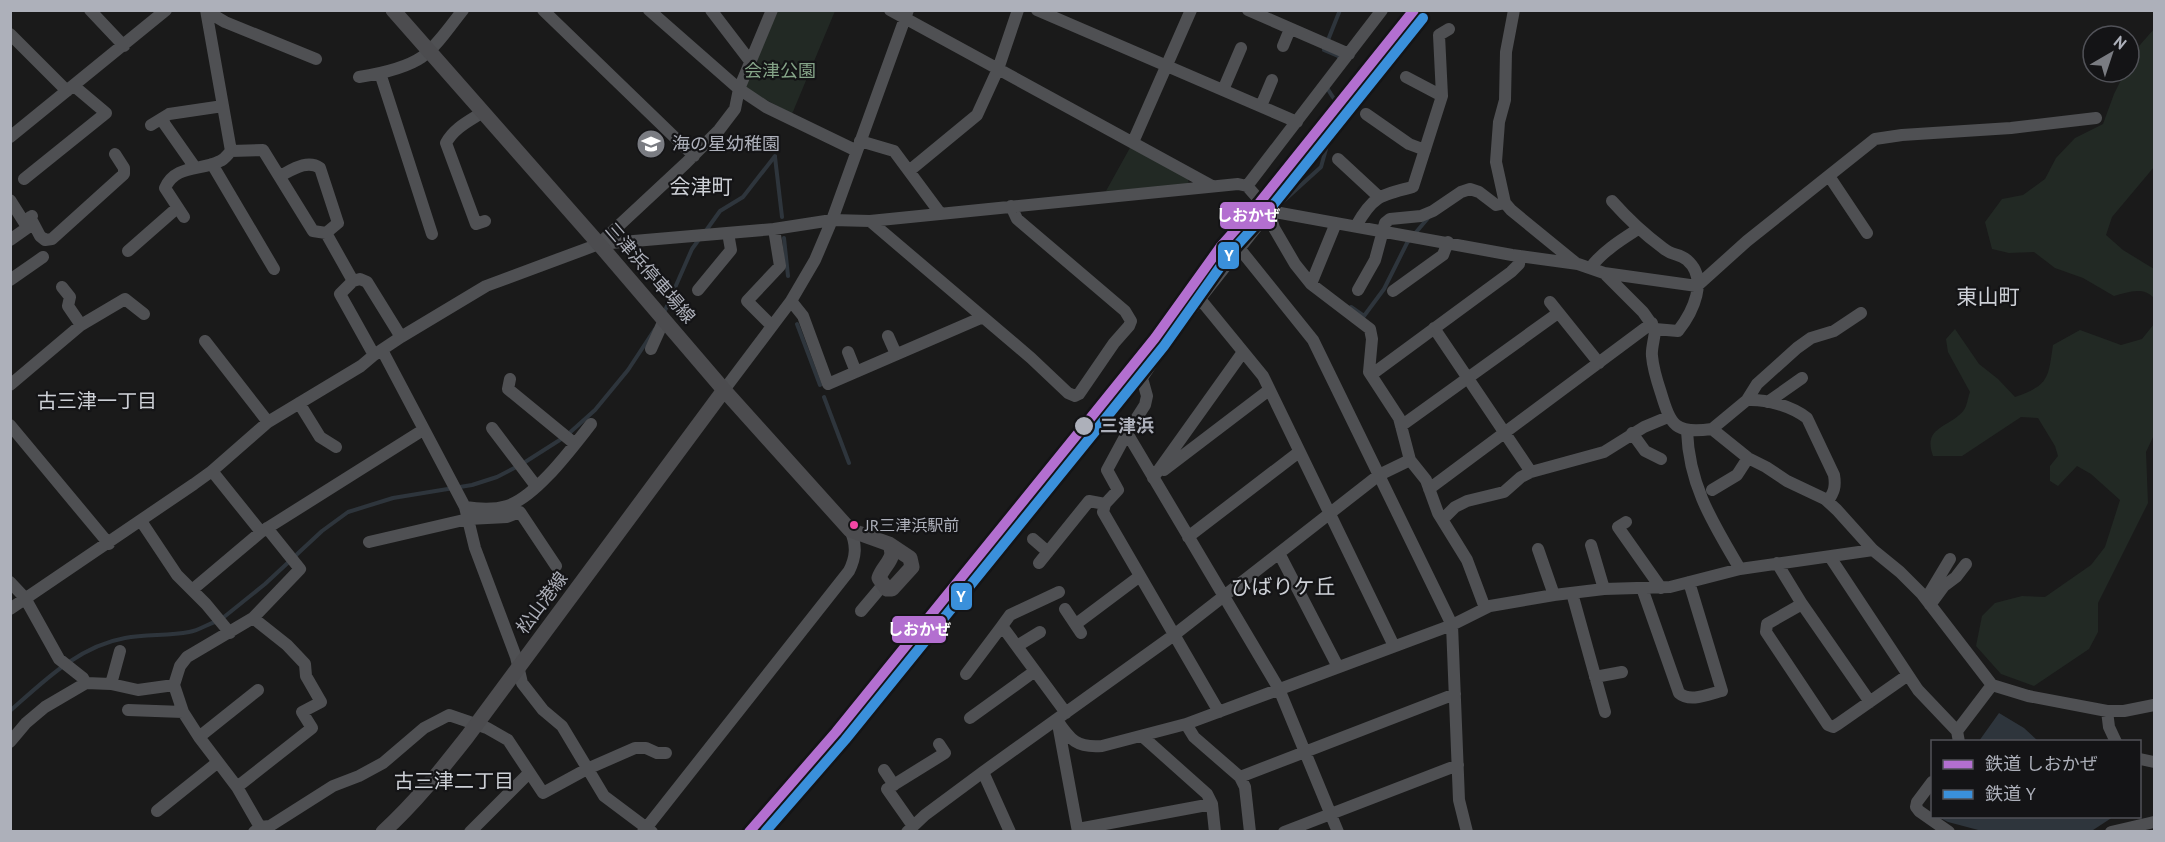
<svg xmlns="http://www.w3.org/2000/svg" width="2165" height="842" viewBox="0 0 2165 842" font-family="'PT Sans','Noto Sans JP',sans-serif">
  <rect width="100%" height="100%" fill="#1a1a1a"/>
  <path fill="#222924" d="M778,11H835L792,114L743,87Z
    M2154,29V167L2112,217L2106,235L2123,250L2154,269V298C2143,286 2128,292 2114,296L2083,278L2055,268L2034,252L2009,253L1992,249L1985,222L2002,199L2023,195L2045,179L2056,158L2075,138L2103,124L2114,94L2125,72H2129C2129,54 2143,42 2154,29Z
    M1131,146L1188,179L1189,185L1106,191Z
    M2154,324V435L2146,452L2148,503L2098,603V632L2089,649L2034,686L2001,674L1976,646L1982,616L1995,603L2022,596L2045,597L2091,565L2105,547L2120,500L2091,474L2077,466L2058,486L2050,481V466L2058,456L2055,446L2038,418L2021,417L1962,456H1933C1922,426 1950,428 1964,410C1967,406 1968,397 1970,392L1948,352L1946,339L1955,329L1979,364L1998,379L2015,397C2049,385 2048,379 2053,345L2080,330L2121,345L2142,339Z"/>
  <path fill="#2e353c" d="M1999,713L2024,728L2038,741H1979Z
    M1938,817H2113L2090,832L1982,831L1948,822Z"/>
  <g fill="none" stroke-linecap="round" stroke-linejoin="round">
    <path stroke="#2e353c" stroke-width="4" d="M1340,10L1324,50L1338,56L1340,59
      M775,157L782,217
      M1279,210V205L1321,167L1331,131L1343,115C1341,105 1331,97 1327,87
      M705,232L720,211L743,197L775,156
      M784,238L788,276
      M1351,307L1364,316L1384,289L1407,243L1428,218
      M663,315L692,249L700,238
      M797,324L820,385
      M824,397L849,463
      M10,711C44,681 79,646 125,638C146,634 168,636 189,632C201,630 208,623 219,621L265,584L322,531L348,512L393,498L472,485L497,477L522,464L566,436L595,410L628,370L655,329"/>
    <path stroke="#4f5053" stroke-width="12" d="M90,10L124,46
      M206,10L231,151L263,150L313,231L326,233L353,281L360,279L367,282L401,337
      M543,10L694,156
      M649,10L739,89L766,107L857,151
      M711,10L750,61
      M890,10L1212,186
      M1037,10L1297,122
      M1248,10L1349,54
      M1514,10L1506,52L1505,100L1499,122L1496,162L1505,203L1511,210L1577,264
      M208,12L225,22L316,59
      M10,34L67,91
      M1283,46L1290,29
      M380,73L432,234
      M359,77C378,74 406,68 422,57C438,45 450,26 463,10
      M1406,77L1442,96
      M1223,90L1241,48
      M1261,106L1272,80
      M483,112C469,121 454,128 446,143L476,224L485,221
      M1366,114L1409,144L1425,150
      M161,119L194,166
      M151,125L169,114L223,106
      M10,137L166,10
      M860,141L894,151L940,213
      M1133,142L1191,10
      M1338,159L1379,197
      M212,164L274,269
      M909,171L977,115L998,69L1018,10
      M280,176C292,170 307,159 320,168L338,223L326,233
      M1829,176L1867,233
      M24,179L106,113L74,86
      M1247,186L1382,10
      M10,200L24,222L32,216
      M1612,201C1628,219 1644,234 1663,248C1672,256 1679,253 1687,260C1709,279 1693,312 1678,331L1655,329
      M1269,211L1512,255L1578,264L1604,273L1697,286L1747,241L1875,139L1902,135L2011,128L2096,118
      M1269,211L1165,343L1142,378L1147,396L1145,405L1127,433L1279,689L1338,832
      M30,217L40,236L45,240L52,239L124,174V168L115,154
      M184,217L165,188C175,164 202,171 220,161C225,159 227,155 231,151
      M870,221L1031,358L1068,393L1075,396L1079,394L1114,343L1129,326L1131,321L1125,311L1017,219L1011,206
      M1356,226C1373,196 1380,195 1413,187L1442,96L1439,35L1449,29
      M10,240L27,228L24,222
      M599,244L686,163L719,130L735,109L739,89L772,10
      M1239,248L1313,340L1452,625L1459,800L1467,832
      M128,251L177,208
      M1591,267C1603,251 1621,240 1638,229
      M1604,273L1643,312L1655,329C1655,338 1651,348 1652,356C1653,369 1657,381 1661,393C1671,426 1675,434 1712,429L1748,458L1766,467L1787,481L1825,499L1837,510L1873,550L1900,572L1922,594L1992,685L2028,696L2107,711H2124L2154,705
      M10,280L43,257
      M353,281L340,294L374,355
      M1311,284L1336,223
      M62,287L70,297L68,306L81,325
      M698,290L731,250L728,233
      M1358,290L1375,260L1385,223L1390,219L1421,216L1433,211L1461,192L1470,189L1479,192L1496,205L1505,203
      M1393,291L1443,255L1448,242
      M1200,299L1263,376L1394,646
      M791,301L803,316L828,384L983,317
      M1550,302L1599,363
      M772,326L747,301L780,266L774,229
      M1434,328L1531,472
      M888,336L896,354
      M205,341L268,422
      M651,349L664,320
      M382,350L465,507L475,548L516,657L522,683L543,710L562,726L604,796L652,832
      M848,352L856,372
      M1371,375L1511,272L1519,264L1520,256
      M510,379L508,389L575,444
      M10,385L81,325L125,299L144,314
      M724,390L791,301L815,260L832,220L908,10
      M1747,400L1757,384L1797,348L1811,338L1834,331L1861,313
      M1768,402L1802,378
      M299,403L320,437L336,447
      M10,425L109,544
      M1401,426L1558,313
      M492,428L536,486
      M1712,429L1747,400C1767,399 1791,406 1807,418L1834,475C1836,487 1834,492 1828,501
      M1687,431C1689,486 1713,523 1740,569
      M1127,433L1107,470L1118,490L1105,504L1103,512L1219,712
      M1632,433L1645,451L1661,459
      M1164,470L1269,390
      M212,471L261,532
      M1153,478L1243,352
      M1429,489L1652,323
      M1712,490L1737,475L1748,458
      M465,507C478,509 494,510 507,506C536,497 572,448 591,424
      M1443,519L1455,507L1467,501L1504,492L1521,477L1531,472L1604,452L1644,427L1668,417
      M141,521L177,575L206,604L230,633
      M1626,522L1618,527L1661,588
      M1188,537L1299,452
      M1033,539L1048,552
      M369,542L468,519L507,517L520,512L556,566
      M1591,545L1604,589
      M1538,549L1554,595
      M1279,553L1338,667
      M1830,557L1918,690L1957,731
      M1039,563L1089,501L1105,504
      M1777,563L1802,604L1870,702
      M10,582L25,598L59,659L83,678L86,683
      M1642,588L1679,693C1690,703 1709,694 1722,691L1689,582
      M192,590L261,532L423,430
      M1059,592L1010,615L1002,626L1066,713
      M1572,593L1605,712
      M1926,599L1950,559
      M1802,604L1767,624L1766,632L1828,725L1833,727L1838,724L1908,675
      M1930,605L1944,586L1956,577L1966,564
      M10,609L194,484L212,471L268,422L361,366L374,355L401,337L486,286L599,244L774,229L832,220L870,221L1238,184L1247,186L1269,211L1274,228L1295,264L1311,284L1370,329L1372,339L1369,372L1399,418L1410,460L1426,480L1438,513L1467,560L1485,608
      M1065,609L1081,633
      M861,611L883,585
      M1076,624L1140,576
      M1017,646L1040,632
      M966,674L1002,626
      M1595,677L1622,672
      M111,684L120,651
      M128,710L183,712
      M2107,711L2109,727L2116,742
      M970,718L1035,671
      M1057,720C1070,740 1077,748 1102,746L1186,724L1452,625L1490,606L1554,595L1604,589L1670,587L1740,569L1873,550
      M1058,724L1078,832
      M1186,724L1194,737L1240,777L1245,787L1250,832
      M1142,736L1207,794L1212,804L1215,832
      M199,737L258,690
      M10,742L26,723L45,707L86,683L111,684L138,690L174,685
      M1959,742L1957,731L1992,685
      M2140,759L2154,762
      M884,770L894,785
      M983,772L1010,832
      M1240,777L1455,694
      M1932,782L1917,802L1916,807L1919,811L1949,832
      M237,787L312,728L302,712L321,702L306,676L305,664L287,645L253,618
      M157,811L218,762
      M913,826L887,789L945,753L939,744
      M260,827L270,826L333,786L359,776L383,763L424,728L449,715L487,728L508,740L543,793L587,769L635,748H646L657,753H666
      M1078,829L1212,804
      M254,832L260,827L237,787L199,737L183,712L174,685L180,666L187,657L253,618L300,569L267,528
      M470,832L529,773
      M643,832L849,571C856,557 857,545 850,530
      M907,832L925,815L983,772L1174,635L1379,475L1410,460
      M1284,832L1458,765
      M2111,832L2154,822"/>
    <path stroke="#4c4c4f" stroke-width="15" d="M393,10L599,244L724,390L850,530L889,544L910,558L912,567L892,589H887L879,578C883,565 898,558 889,544
      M383,832C415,803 441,770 467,737L724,390"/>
    <g stroke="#141416" stroke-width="15">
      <path id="rail-1" d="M749,832L836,732L1084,426L1155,338L1221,246L1260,202L1414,10"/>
    </g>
    <g stroke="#141416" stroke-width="15">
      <path id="rail-2" d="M765,832L845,740L1093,434L1164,346L1230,253L1269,210L1423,18"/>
    </g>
    <use href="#rail-1" stroke="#b36fd0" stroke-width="10"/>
    <use href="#rail-2" stroke="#3a90db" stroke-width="10"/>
  </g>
  <defs>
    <g id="school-disc" transform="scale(1.5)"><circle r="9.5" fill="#7a7c82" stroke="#141416"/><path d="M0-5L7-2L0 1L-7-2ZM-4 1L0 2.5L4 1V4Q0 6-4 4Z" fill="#fff"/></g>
  </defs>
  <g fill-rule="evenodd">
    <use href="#school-disc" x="651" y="144"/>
  </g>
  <circle fill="#adb0ba" stroke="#141416" stroke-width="2" cx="1084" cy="426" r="10"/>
  <circle fill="#f346a5" stroke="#141416" stroke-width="2" cx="854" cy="525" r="5"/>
  <g text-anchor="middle" stroke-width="4.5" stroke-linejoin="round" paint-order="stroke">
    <g font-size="16" fill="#adb0ba" stroke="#141416" text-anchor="start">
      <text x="865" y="531">JR三津浜駅前</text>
    </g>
    <g font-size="18" fill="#85a488" stroke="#141416">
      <text x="780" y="77">会津公園</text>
    </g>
    <g font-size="18" fill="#adb0ba" stroke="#141416" text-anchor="start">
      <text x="672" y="150">海の星幼稚園</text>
    </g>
    <g font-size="18" fill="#adb0ba" stroke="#141416">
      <text transform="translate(650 273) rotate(49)" y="6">三津浜停車場線</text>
      <text transform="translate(542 603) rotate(-53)" y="6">松山港線</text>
    </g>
    <g font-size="18" font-weight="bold" fill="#adb0ba" stroke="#141416" text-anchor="start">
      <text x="1100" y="432">三津浜</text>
    </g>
    <g font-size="20" fill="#cdd0d6" stroke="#141416">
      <text x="97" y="408">古三津一丁目</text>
      <text x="454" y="788">古三津二丁目</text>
    </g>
    <g font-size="21" fill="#cdd0d6" stroke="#141416">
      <text x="701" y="194">会津町</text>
      <text x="1988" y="304">東山町</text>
      <text x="1283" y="594">ひばりケ丘</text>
    </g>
  </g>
  <g stroke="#141416" stroke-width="2">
    <rect x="1219" y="201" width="57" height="29" rx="6" fill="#b36fd0"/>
    <rect x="1217" y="241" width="23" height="29" rx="6" fill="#3a90db"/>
    <rect x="950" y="582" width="23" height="29" rx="6" fill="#3a90db"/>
    <rect x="891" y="615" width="56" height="29" rx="6" fill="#b36fd0"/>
  </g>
  <g font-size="16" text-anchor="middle" font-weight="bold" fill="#fff">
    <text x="1248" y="221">しおかぜ</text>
    <text x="1229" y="261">Y</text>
    <text x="961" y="602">Y</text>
    <text x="919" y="635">しおかぜ</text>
  </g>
  <rect width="2165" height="842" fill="none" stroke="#adb0ba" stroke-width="24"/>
  <rect x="1931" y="740" width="210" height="78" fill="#141416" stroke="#515258" stroke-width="1.5"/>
  <rect x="1943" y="760" width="30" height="9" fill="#b36fd0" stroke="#515258" stroke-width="1.5"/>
  <text x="1985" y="770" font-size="18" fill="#adb0ba">鉄道 しおかぜ</text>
  <rect x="1943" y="790" width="30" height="9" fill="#3a90db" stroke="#515258" stroke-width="1.5"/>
  <text x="1985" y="800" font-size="18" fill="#adb0ba">鉄道 Y</text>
  <g transform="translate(2111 54) rotate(39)"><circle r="28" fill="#141416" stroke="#515258" stroke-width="1.5"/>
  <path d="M0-4.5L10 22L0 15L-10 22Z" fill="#7a7c82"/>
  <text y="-9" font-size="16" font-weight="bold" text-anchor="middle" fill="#adb0ba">N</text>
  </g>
</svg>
